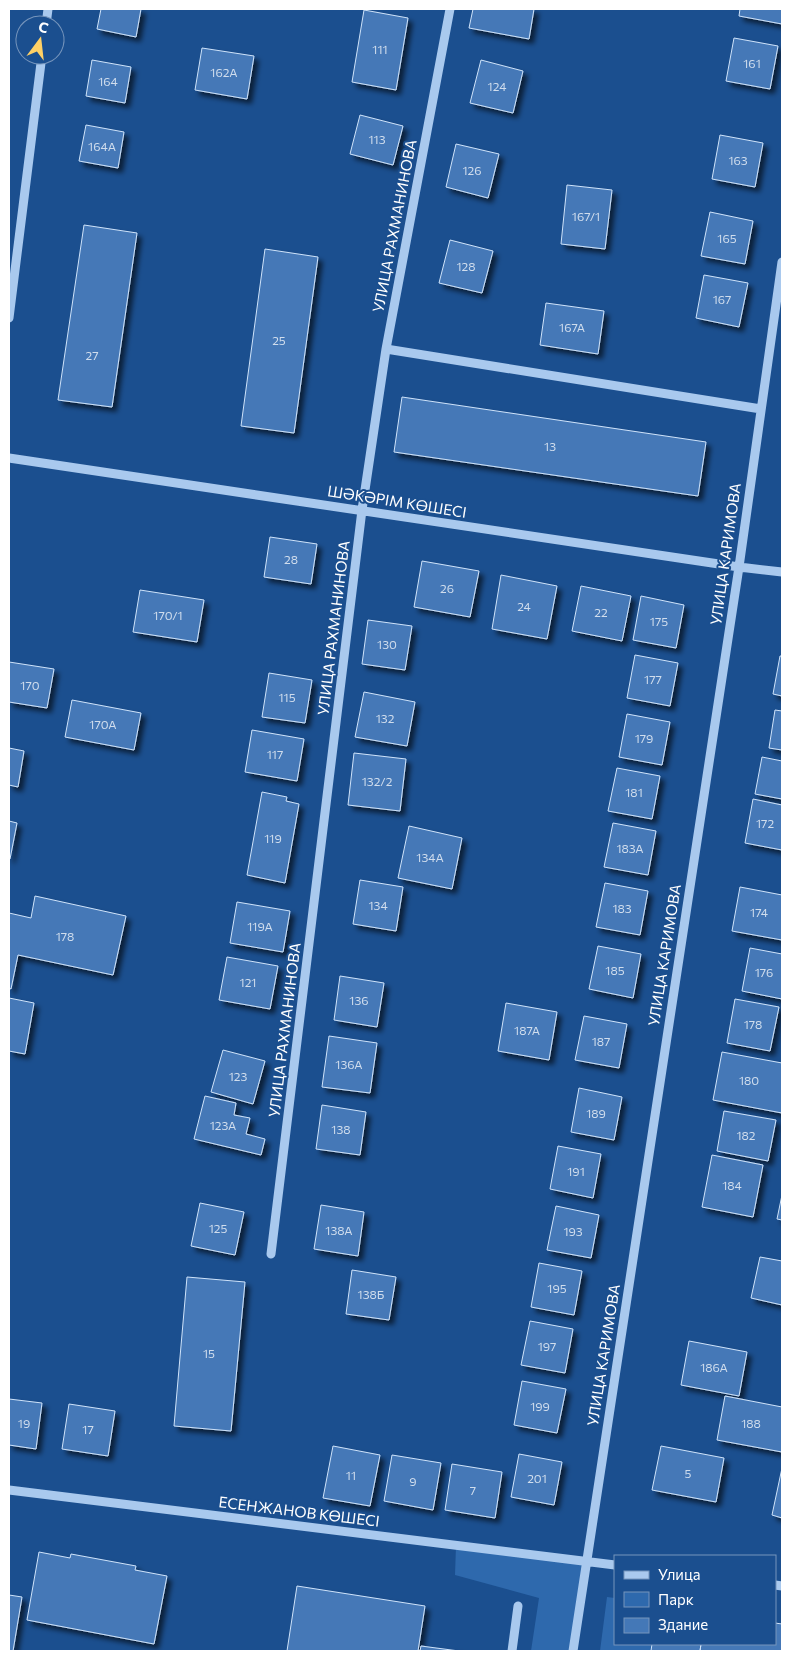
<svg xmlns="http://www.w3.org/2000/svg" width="791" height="1660" viewBox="0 0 791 1660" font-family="Commissioner,sans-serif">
  <defs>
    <filter id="shadow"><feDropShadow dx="4.5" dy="4.5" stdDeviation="2.5" flood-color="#0009"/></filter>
  </defs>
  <rect width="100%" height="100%" fill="#1b4f8f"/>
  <path fill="#2e69ad" d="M456,1546L586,1562L573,1651H531L539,1598L455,1575Z
    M607,1597L615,1598V1644H652L651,1651H600Z"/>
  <path fill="#4478b7" stroke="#cfe3fa" filter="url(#shadow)" d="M101,9H141L136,37L97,29Z
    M473,9H534L529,39L469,28Z
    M740,9H782V24L739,16Z
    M364,10L408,18L396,90L352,82Z
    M734,38L778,46L770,89L726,81Z
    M202,48L254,56L247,99L195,90Z
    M92,60L131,67L125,103L86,96Z
    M481,60L523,71L513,113L470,103Z
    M360,115L403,126L393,165L350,154Z
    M86,125L124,132L118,168L79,161Z
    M720,135L763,143L755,187L712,179Z
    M456,144L499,154L488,198L446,187Z
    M567,185L612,190L605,249L561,244Z
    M710,212L753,221L745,264L701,256Z
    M84,225L137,233L112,407L58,400Z
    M450,240L493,251L482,293L439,283Z
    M265,249L318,257L294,433L241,426Z
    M704,275L748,283L739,327L696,318Z
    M546,303L604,311L598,354L540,345Z
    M402,397L706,442L698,496L394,452Z
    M270,537L317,544L311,584L264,577Z
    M422,561L479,571L470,617L414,607Z
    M501,575L557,586L547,639L492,629Z
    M581,586L631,596L622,641L572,631Z
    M140,590L204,600L197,642L133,632Z
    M641,596L684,605L676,648L633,640Z
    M368,620L412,626L405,670L362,664Z
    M635,655L678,663L670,706L627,698Z
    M780,656H782V696L773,694Z
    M9,662L54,669L47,708L9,702Z
    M269,673L312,680L305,723L262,717Z
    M364,692L415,702L407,746L355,737Z
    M72,700L141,713L134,750L65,737Z
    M775,710L782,711V750L769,748Z
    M627,714L670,722L662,765L619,757Z
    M252,730L304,739L297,781L245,772Z
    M9,748L24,751L18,787L9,785Z
    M354,753L406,759L400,811L348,805Z
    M762,757L782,761V799L755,794Z
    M617,768L660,776L652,819L608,811Z
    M262,792L287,797L286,801L299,804L285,883L247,875Z
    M753,799L782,805V850L745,843Z
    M9,821L17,823L10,859L9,858Z
    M613,823L656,831L648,875L604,867Z
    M409,826L462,838L452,889L398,878Z
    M360,880L403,887L396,931L353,924Z
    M605,883L648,891L640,935L596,927Z
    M740,887L782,895V940L732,931Z
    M35,896L126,916L113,975L18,955L11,989L9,988V913L31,918Z
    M237,902L290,911L283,952L230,943Z
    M598,946L641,954L633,998L589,989Z
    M750,948L782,954V999L742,991Z
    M227,957L278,966L270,1009L219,1000Z
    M340,976L384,983L377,1027L334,1020Z
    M9,998L34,1003L25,1054L9,1051Z
    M735,999L779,1007L770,1051L727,1043Z
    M506,1003L557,1012L549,1060L498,1051Z
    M584,1016L627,1024L619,1068L575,1060Z
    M329,1036L377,1043L370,1093L322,1087Z
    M223,1050L265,1061L253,1104L211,1092Z
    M722,1052L782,1063V1113L713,1100Z
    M579,1088L622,1097L614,1140L571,1132Z
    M205,1096L236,1103L234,1115L250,1118L246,1134L265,1139L261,1155L194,1139Z
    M322,1105L366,1112L360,1155L316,1149Z
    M724,1111L776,1120L768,1161L717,1151Z
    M558,1146L601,1154L593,1198L550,1189Z
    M712,1155L763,1165L753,1217L702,1207Z
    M782,1195V1220L777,1219Z
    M200,1203L244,1212L235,1255L191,1246Z
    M321,1205L364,1212L358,1256L314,1249Z
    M556,1206L599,1215L591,1258L547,1250Z
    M760,1257L782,1261V1305L751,1298Z
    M539,1263L582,1271L574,1315L531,1307Z
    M352,1270L396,1277L389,1320L346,1314Z
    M187,1277L245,1282L231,1431L174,1426Z
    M530,1321L573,1329L565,1373L521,1365Z
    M689,1341L747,1352L739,1396L681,1385Z
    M522,1381L566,1389L557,1433L514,1425Z
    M725,1396L782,1407V1452L717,1440Z
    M9,1399L42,1403L36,1449L9,1445Z
    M69,1404L115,1411L108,1456L62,1449Z
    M333,1446L380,1455L370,1506L323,1498Z
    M661,1446L724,1458L716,1502L652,1490Z
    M519,1454L562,1462L554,1505L511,1497Z
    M392,1455L441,1463L433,1510L384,1501Z
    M452,1464L502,1472L495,1518L445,1510Z
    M782,1468V1518L772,1515Z
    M39,1552L70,1558L71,1554L136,1566L135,1570L167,1576L154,1644L27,1620Z
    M297,1586L425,1606L418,1651H287Z
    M9,1595L22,1597L13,1651H9Z
    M775,1623L782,1624V1651H700L701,1644H775Z
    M652,1644H701L700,1651H651Z
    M421,1646L459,1651H420Z"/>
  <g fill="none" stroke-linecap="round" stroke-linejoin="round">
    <path stroke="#a9c9ee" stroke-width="9" d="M46,25L48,9
      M9,318L42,55
      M386,349L761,409
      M9,458L739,567L782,572
      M271,1254L362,510L386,349L450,9
      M9,1490L615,1565
      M775,1585L782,1586
      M512,1651L518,1606
      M573,1651L739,567L782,262"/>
  </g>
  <g text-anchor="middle" stroke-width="4" stroke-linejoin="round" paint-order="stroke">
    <g font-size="12" fill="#d0dded">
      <text x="380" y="54">111</text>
      <text x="752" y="68">161</text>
      <text x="224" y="77">162А</text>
      <text x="108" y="86">164</text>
      <text x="497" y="91">124</text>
      <text x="377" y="144">113</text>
      <text x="102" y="151">164А</text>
      <text x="738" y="165">163</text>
      <text x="472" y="175">126</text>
      <text x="586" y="221">167/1</text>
      <text x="727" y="243">165</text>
      <text x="466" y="271">128</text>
      <text x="722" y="304">167</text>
      <text x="572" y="332">167А</text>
      <text x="279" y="345">25</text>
      <text x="92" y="360">27</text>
      <text x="550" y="451">13</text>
      <text x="291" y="564">28</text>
      <text x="447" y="593">26</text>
      <text x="524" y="611">24</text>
      <text x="601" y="617">22</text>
      <text x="168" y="620">170/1</text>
      <text x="659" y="626">175</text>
      <text x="387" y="649">130</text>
      <text x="653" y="684">177</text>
      <text x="30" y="690">170</text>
      <text x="287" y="702">115</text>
      <text x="385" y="723">132</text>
      <text x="103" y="729">170А</text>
      <text x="644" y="743">179</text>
      <text x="275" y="759">117</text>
      <text x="377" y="786">132/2</text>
      <text x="634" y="797">181</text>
      <text x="765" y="828">172</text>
      <text x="273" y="843">119</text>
      <text x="630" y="853">183А</text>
      <text x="430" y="862">134А</text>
      <text x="378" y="910">134</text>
      <text x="622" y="913">183</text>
      <text x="759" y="917">174</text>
      <text x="260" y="931">119А</text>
      <text x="65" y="941">178</text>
      <text x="615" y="975">185</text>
      <text x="764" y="977">176</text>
      <text x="248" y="987">121</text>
      <text x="359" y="1005">136</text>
      <text x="753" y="1029">178</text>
      <text x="527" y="1035">187А</text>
      <text x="601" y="1046">187</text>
      <text x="349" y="1069">136А</text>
      <text x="238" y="1081">123</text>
      <text x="749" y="1085">180</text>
      <text x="596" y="1118">189</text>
      <text x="223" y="1130">123А</text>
      <text x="341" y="1134">138</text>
      <text x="746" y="1140">182</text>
      <text x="576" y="1176">191</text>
      <text x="732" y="1190">184</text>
      <text x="218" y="1233">125</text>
      <text x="339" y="1235">138А</text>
      <text x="573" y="1236">193</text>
      <text x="557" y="1293">195</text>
      <text x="371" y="1299">138Б</text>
      <text x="547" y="1351">197</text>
      <text x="209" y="1358">15</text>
      <text x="714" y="1372">186А</text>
      <text x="540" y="1411">199</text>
      <text x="24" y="1428">19</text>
      <text x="751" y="1428">188</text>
      <text x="88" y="1434">17</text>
      <text x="688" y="1478">5</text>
      <text x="351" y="1480">11</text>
      <text x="537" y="1483">201</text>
      <text x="413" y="1486">9</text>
      <text x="473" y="1495">7</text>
    </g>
    <g font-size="15" fill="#fff" stroke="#1b4f8f">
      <text transform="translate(395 226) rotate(-79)" y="5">УЛИЦА РАХМАНИНОВА</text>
      <text transform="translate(397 502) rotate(9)" y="5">ШӘКӘРІМ КӨШЕСІ</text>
      <text transform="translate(726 554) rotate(-82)" y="5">УЛИЦА КАРИМОВА</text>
      <text transform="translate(334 628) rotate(-83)" y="5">УЛИЦА РАХМАНИНОВА</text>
      <text transform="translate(665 955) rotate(-81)" y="5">УЛИЦА КАРИМОВА</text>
      <text transform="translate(285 1030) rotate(-83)" y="5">УЛИЦА РАХМАНИНОВА</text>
      <text transform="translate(604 1355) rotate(-81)" y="5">УЛИЦА КАРИМОВА</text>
      <text transform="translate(299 1512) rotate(7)" y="5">ЕСЕНЖАНОВ КӨШЕСІ</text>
    </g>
  </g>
  <rect width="791" height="1660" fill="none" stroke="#ffffff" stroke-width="20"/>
  <rect x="614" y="1555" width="162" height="90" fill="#1b4f8f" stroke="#7695bc"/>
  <rect x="624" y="1571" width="25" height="8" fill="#a9c9ee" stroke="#7695bc"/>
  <text x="658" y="1580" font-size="15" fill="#ffffff">Улица</text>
  <rect x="624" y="1592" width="25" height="15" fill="#2e69ad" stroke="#7695bc"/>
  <text x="658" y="1605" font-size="15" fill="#ffffff">Парк</text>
  <rect x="624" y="1618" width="25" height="15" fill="#4478b7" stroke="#7695bc"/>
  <text x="658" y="1630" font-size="15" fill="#ffffff">Здание</text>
  <g transform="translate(40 40) rotate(15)"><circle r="24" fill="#1b4f8f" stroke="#7695bc"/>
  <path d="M0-4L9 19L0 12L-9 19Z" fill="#ffd166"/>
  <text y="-8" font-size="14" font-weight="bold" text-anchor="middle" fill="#ffffff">С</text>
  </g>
</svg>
